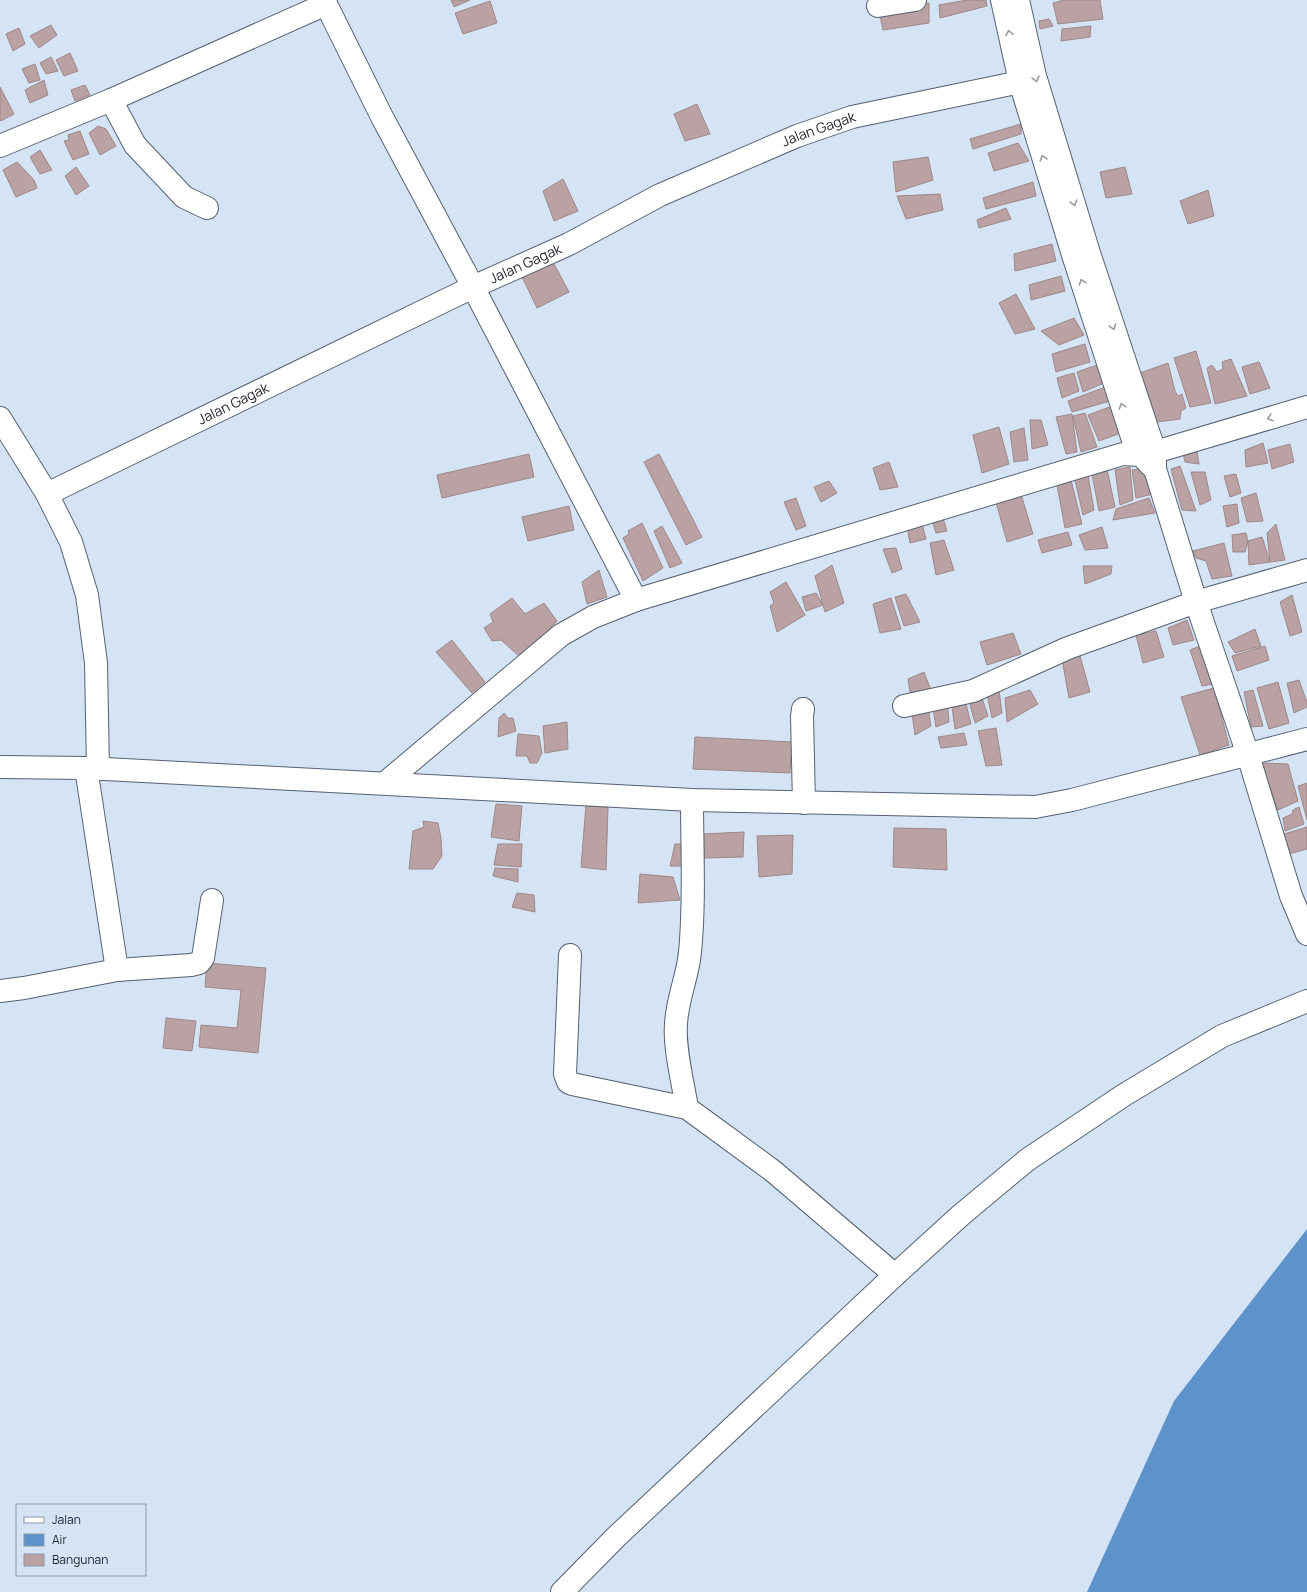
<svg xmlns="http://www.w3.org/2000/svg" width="1307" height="1592" viewBox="0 0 1307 1592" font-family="Manrope,sans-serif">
  <rect width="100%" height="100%" fill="#d5e4f5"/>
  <path fill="#5e92cb" d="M1307,1229V1592H1087L1174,1401Z"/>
  <path fill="#baa1a3" stroke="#9e8788" d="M451,0H470L454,7Z
    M967,0H986L987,6L940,18L939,5Z
    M1064,0H1100L1103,19L1058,24L1053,3Z
    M490,1L497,23L463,34L455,13Z
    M929,3V23L883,30L879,11Z
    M1049,19L1053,26L1040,29L1039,21Z
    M51,25L57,35L39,48L30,36Z
    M1091,26L1090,37L1061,41L1062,29Z
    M19,28L25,44L13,51L6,34Z
    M70,53L78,71L64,76L56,60Z
    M51,57L58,71L46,74L40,63Z
    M35,64L40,80L29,83L22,69Z
    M44,80L48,95L30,103L25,90Z
    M85,85L90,95L75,101L71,90Z
    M0,87L14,114L1,121L0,119Z
    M697,104L710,134L685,141L674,114Z
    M1021,124V134L973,149L970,139Z
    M98,126L106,129L116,146L100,155L89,133Z
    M80,131L89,154L73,160L64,141L69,140L68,135Z
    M1018,143L1029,161L994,171L988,153Z
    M40,150L52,170L40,174L30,157Z
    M928,157L933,180L896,192L893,162Z
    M17,162L34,180L37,188L16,197L3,170Z
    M76,167L89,186L76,195L65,176Z
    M1125,167L1132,194L1106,198L1100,172Z
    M563,179L578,211L554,221L543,191Z
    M1033,182L1036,196L986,209L983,198Z
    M1208,190L1214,216L1188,224L1180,201Z
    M940,194L943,210L906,219L897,196Z
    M1006,208L1011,219L979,228L977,220Z
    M1052,244L1056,261L1015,271L1014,254Z
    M553,262L569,292L537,308L522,277Z
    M1061,276L1065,291L1031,300L1029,285Z
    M1016,294L1035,329L1015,334L999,303Z
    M1074,318L1084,335L1059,345L1041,331Z
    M1085,344L1090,362L1056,372L1052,354Z
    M1196,351L1211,403L1190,407L1174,358Z
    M1231,359L1247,396L1215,404L1207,368L1212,365L1217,372L1223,369L1222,362Z
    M1259,362L1270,388L1250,394L1242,367Z
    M1168,363L1175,391L1178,396L1182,394L1186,408L1181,411L1180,419L1157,422L1140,373Z
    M1097,365L1104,383L1083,392L1077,372Z
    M1074,373L1079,391L1062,398L1057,378Z
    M1108,386L1110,401L1072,412L1068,401Z
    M1112,406L1121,433L1099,441L1088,415Z
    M1085,413L1097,447L1081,452L1073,416Z
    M1072,414L1077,452L1066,454L1056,417Z
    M1030,420H1041L1048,445L1032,449Z
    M999,427L1009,464L982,473L973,435Z
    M1024,428L1028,460L1014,462L1010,432Z
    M1263,443L1268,463L1246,467L1245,450Z
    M1290,444L1294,462L1272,469L1268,450Z
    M1197,452L1199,464L1185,462L1183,453Z
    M529,454L534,477L442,498L437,475Z
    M659,454L702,537L686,545L644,462Z
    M889,462L898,487L880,490L873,468Z
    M1180,466L1196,511L1182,510L1171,469Z
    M1130,467L1133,500L1120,505L1115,470Z
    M1145,468L1153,494L1136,498L1132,470Z
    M1107,469L1115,507L1099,511L1092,474Z
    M1191,472H1205L1211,500L1200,505Z
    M1236,474L1241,493L1230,497L1224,476Z
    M1088,475L1094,510L1083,515L1075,480Z
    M1071,480L1082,524L1065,528L1057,485Z
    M829,481L837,493L821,502L814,487Z
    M1256,493L1263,521L1247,522L1241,498Z
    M1021,494L1033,534L1007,542L996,502Z
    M796,498L806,526L796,530L784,502Z
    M1149,498L1155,513L1113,520L1116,509Z
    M1237,504L1239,523L1227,527L1223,506Z
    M569,506L574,530L528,541L522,517Z
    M943,518L947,531L936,533L932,520Z
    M642,523L663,568L643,581L623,538L629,534L628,531Z
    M922,524L926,539L910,543L907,527Z
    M1276,524L1285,560L1270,562L1267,533Z
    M662,526L682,563L670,568L654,531Z
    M1102,527L1108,548L1085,550L1079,535Z
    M1068,532L1072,545L1042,553L1038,540Z
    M1246,533L1248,541L1245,552H1233L1232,535Z
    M1262,537L1270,562L1249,565L1248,541Z
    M944,540L954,570L936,575L930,543Z
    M1224,543L1232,576L1212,579L1206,561L1196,558L1193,551Z
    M896,548L902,569L892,573L883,549Z
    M832,565L844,603L825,612L815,576Z
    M1083,566H1112L1111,574L1085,584Z
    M599,570L607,597L587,604L582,582Z
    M786,582L805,615L777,632L770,606L774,603L770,592Z
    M816,593L823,605L806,611L802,597Z
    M906,594L920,622L904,626L895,597Z
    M1292,595L1302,632L1290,636L1280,602Z
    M512,598L525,614L544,603L557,621L529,650L519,656L501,640L492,641L484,628L493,622L490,614Z
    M891,598L901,629L880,633L873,604Z
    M1187,620L1194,640L1173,645L1168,628Z
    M1255,629L1261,646L1235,653L1228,642Z
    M1156,631L1164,657L1143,663L1136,635Z
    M1013,633L1021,654L987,665L980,642Z
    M452,640L485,682L472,693L436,652Z
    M1202,645L1213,684L1202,686L1190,650Z
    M1265,646L1269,660L1237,671L1232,656Z
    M1079,652L1090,692L1069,698L1062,659Z
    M924,672L932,693L911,698L908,679Z
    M1299,680L1307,702V707L1294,713L1287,683Z
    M1278,682L1289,723L1269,729L1257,688Z
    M1214,688L1229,745L1200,755L1181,697Z
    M999,690L1002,713L992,718L987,694Z
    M1030,690L1038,704L1007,722L1005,698Z
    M1253,690L1263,726L1251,727L1244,692Z
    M980,692L988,716L975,723L968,697Z
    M964,696L971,724L955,729L952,707Z
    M947,700L949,722L936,727L932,702Z
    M928,708L931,726L915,735L912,714Z
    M504,713L508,718H513L516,731L498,737L499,718Z
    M567,722L568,749L545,753L543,726Z
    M996,728L1002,765L986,766L978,731Z
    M964,733L967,745L941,748L938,737Z
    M518,734L539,736L542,753L537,763H530L527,756H516Z
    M695,737L792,742L790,773L693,769Z
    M1261,763L1288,764L1298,801L1278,810Z
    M1307,783V820L1298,786Z
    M496,804L522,806L519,841L491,837Z
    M586,805L608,807L606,870L581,867Z
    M1299,807L1304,824L1285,831L1283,818L1292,814L1293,810Z
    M423,821L438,823L441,838L442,856L433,869H409L413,831L424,827Z
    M1307,827V849L1289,854L1281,835Z
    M894,828L946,829L947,870L893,867Z
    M744,832L743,857L702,858V834Z
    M793,835L792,874L759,877L757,836Z
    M498,844H522L521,867L494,865Z
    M675,844H688V866H670Z
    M495,868L518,869V882L493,876Z
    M640,874L673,877L680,900L638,903Z
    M517,893L534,895L535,912L512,907Z
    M207,963L266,968L258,1053L199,1047L201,1025L237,1028L241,990L205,987Z
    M166,1018L196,1021L192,1051L163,1048Z"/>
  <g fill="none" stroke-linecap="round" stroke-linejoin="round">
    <g stroke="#546170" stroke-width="24">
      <g id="minor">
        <path d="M324,0L382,117L473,287L636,600"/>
        <path d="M1002,0L1020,82L1074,258L1134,443C1140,454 1146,462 1155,469V452L1089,253L1035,76L1018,0"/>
        <path d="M878,6L915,0"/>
        <path d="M111,100L135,145L184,197L207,208"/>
        <path d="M0,146L111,100L326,4"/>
        <path d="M0,418L47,494L71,542L87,595L96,663L98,769"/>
        <path d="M1155,469L1196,602L1248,755L1291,896L1307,934"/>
        <path id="s1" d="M47,494L473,287L569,244L660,195L797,136L852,117L1020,82"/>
        <path d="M904,706L973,691L1068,648L1196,602L1307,570"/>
        <path d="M803,709L802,716L804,803"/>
        <path d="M0,767L86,768L692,800L1035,807L1072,800L1307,739"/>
        <path d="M86,768L117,970"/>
        <path d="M385,783L561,635L593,617L636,600L1123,454L1141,455L1155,452L1307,407"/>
        <path d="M692,800C692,850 695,902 690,952C688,976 677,999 676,1024C674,1048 683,1083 687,1108L773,1171L895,1275"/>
        <path d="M570,955L565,1074L568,1082L572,1084L687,1108"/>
        <path d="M0,991L24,988L117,970L191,965L199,963L203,958L212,900"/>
        <path d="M562,1592L616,1537L895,1275L961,1215L1027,1160L1124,1095L1222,1036L1307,1001"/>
      </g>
    </g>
    <use href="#minor" stroke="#fff" stroke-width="22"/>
  </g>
  <defs><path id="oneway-chevron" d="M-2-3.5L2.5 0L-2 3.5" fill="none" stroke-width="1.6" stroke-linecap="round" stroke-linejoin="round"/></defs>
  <g stroke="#999c9e">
    <use href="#oneway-chevron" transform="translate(1009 33) rotate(-102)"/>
    <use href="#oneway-chevron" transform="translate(1036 79) rotate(74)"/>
    <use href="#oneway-chevron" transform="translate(1043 158) rotate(-107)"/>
    <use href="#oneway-chevron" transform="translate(1074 203) rotate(73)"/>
    <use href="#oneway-chevron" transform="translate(1082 282) rotate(-108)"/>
    <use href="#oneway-chevron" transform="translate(1113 327) rotate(72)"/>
    <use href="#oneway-chevron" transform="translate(1122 406) rotate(-108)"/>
    <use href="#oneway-chevron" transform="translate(1270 418) rotate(163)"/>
  </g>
  <g text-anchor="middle" stroke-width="3.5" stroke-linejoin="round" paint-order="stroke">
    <g font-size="14" fill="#1c2228" stroke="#d5e4f5">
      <text dy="5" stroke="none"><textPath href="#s1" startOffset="854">Jalan Gagak</textPath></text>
      <text dy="5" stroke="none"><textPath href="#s1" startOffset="531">Jalan Gagak</textPath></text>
      <text dy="5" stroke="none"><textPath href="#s1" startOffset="207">Jalan Gagak</textPath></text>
    </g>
  </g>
  <rect x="16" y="1504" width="130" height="72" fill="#d5e4f5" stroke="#8b96a3"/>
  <rect x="24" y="1517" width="20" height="6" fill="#ffffff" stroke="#8b96a3"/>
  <text x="52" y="1524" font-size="12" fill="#1c2228">Jalan</text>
  <rect x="24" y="1534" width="20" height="12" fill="#5e92cb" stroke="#8b96a3"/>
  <text x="52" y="1544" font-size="12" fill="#1c2228">Air</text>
  <rect x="24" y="1554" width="20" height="12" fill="#baa1a3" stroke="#8b96a3"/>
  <text x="52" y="1564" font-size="12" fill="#1c2228">Bangunan</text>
</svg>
